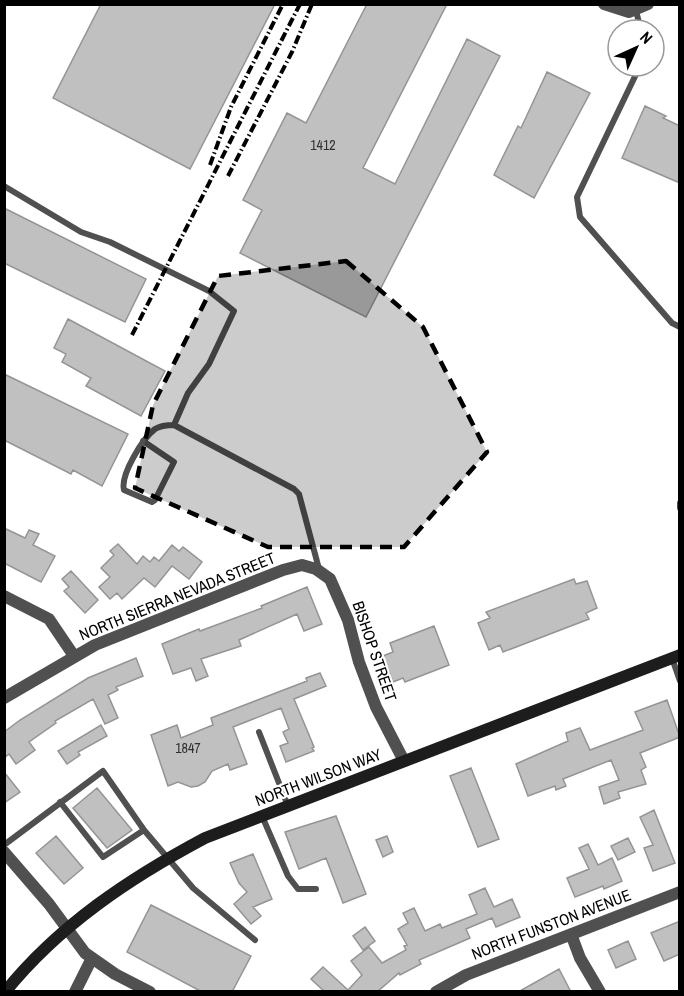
<svg xmlns="http://www.w3.org/2000/svg" width="684" height="996" viewBox="0 0 684 996" font-family="'Archivo Narrow',sans-serif">
  <rect width="100%" height="100%" fill="#fff"/>
  <path fill="#c0c0c0" stroke="#949494" stroke-width="1.5" d="M101,4H275L190,169L53,98Z
    M367,4H447L363,168L395,184L467,39L500,56L366,317L240,253L262,210L243,200L287,113L306,123Z
    M547,72L590,93L534,198L494,175L518,126L521,128Z
    M645,106L666,116L663,118L680,126V183L622,158Z
    M4,208L146,279L125,322L4,263Z
    M68,319L165,371L141,416L86,386L91,378L62,362L66,354L54,348Z
    M4,374L128,434L102,486L73,470L71,474L4,440Z
    M4,528L25,538L29,530L39,534L33,545L55,556L41,582L4,563Z
    M118,544L137,564L143,556L150,562L154,557L159,561L172,545L179,551L183,547L202,562L189,579L172,566L155,587L144,578L122,599L117,593L110,599L99,587L110,577L101,568L114,555L110,551Z
    M71,571L98,600L85,613L64,591L69,587L62,579Z
    M574,579L576,584L587,581L597,608L586,613L589,619L503,652L500,645L489,650L478,623L490,618L486,612Z
    M307,587L322,624L304,631L297,614L239,640L241,646L201,659L208,676L196,681L191,668L173,674L162,644L199,629L200,631L262,608L261,606Z
    M434,626L449,665L405,682L403,678L393,682L383,656L393,652L390,643Z
    M136,658L143,676L116,687L118,690L108,695L118,718L105,724L93,699L55,721L56,723L29,742L35,750L16,764L9,754L4,758V732L20,720L88,678Z
    M320,673L326,686L294,699L314,747L312,748L314,751L286,762L280,746L288,743L283,732L289,729L281,708L233,727L247,764L230,770L228,764L212,771L205,782L198,786L191,787L178,782L168,786L151,735L177,725L181,738L213,725L211,718L307,681L306,678Z
    M667,700L680,737L640,753L646,767L641,770L646,784L618,792L620,798L604,804L599,787L619,780L611,760L563,779L566,786L556,790L555,786L528,796L516,764L568,741L566,733L580,728L590,750L643,730L635,712Z
    M101,725L107,736L78,752L80,755L67,764L58,751Z
    M471,768L499,839L478,847L450,776Z
    M4,772L20,792L4,803Z
    M97,788L132,830L107,848L73,808Z
    M654,810L675,863L653,871L644,848L653,845L640,817Z
    M336,816L366,894L343,903L326,858L299,869L285,832Z
    M56,836L83,868L64,884L36,853Z
    M387,836L393,852L383,857L376,840Z
    M628,838L635,852L618,860L611,846Z
    M588,844L598,865L612,858L622,881L604,889L603,886L575,897L567,878L589,869L579,848Z
    M253,854L272,899L253,907L261,916L251,924L234,904L247,892L239,883L230,863Z
    M485,888L494,907L512,899L520,917L496,927L492,918L466,929L470,938L419,960L421,964L400,975L399,973L377,992H325L311,979L323,967L348,990L362,975L351,961L369,947L382,963L406,950L404,946L407,945L398,929L408,923L403,913L414,908L425,931L440,924L442,928L477,914L469,895Z
    M151,905L251,956L232,992H202L127,952Z
    M680,921V954L664,961L651,933Z
    M365,927L375,941L363,950L353,936Z
    M628,941L636,959L616,968L608,950Z
    M559,969L571,992H518Z"/>
  <g fill="none" stroke-linecap="round" stroke-linejoin="round">
    <path stroke="#505050" stroke-width="6" d="M636,11L641,30
      M640,66L577,197L580,217L672,323L680,327
      M4,186L81,232L110,242L209,291L234,311L209,364L188,393L174,425C168,425 160,426 155,429C143,438 120,475 124,490L152,502L155,500L174,462L143,441
      M174,425L294,489L299,494L319,569
      M680,503V508
      M672,658L680,681
      M259,732L288,806
      M262,816L288,876L298,889H316
      M144,830L193,888L255,940
      M4,845L103,771L144,830L103,857L60,802"/>
    <path stroke="#505050" stroke-width="12" d="M604,4L629,12L648,4
      M4,596L49,619L74,656
      M4,698L95,645L283,570L302,565L316,569L330,579L348,620L359,662L376,707L404,761
      M4,852L49,904L85,953L115,974L150,992
      M571,934L580,958L600,992
      M75,992L92,958
      M436,992L466,975L680,892"/>
    <path stroke="#1d1d1d" stroke-width="12" d="M5,992C59,925 130,878 205,838L680,655"/>
    <path stroke="#000" stroke-width="4" stroke-dasharray="9 3 1.5 3" stroke-linecap="butt" d="M210,165L231,107L283,4
      M228,176L292,52L312,4
      M132,335L300,4"/>
  </g>
  <path fill="#000" fill-opacity="0.2" stroke="#000" stroke-width="4.5" stroke-dasharray="12 8" stroke-linejoin="round" d="M346,261L423,327L487,452L404,547H268L135,488L153,405L218,276Z"/>
  <g text-anchor="middle" stroke-width="4.5" stroke-linejoin="round" paint-order="stroke">
    <g font-size="14" fill="#303030">
      <text x="323" y="150">1412</text>
      <text x="188" y="753">1847</text>
    </g>
    <g font-size="16" fill="#000" stroke="#fff">
      <text transform="translate(177 596) rotate(-22)" y="6">NORTH SIERRA NEVADA STREET</text>
      <text transform="translate(375 651) rotate(71)" y="6">BISHOP STREET</text>
      <text transform="translate(318 777) rotate(-21)" y="6">NORTH WILSON WAY</text>
      <text transform="translate(551 924) rotate(-21)" y="6">NORTH FUNSTON AVENUE</text>
    </g>
  </g>
  <rect width="684" height="996" fill="none" stroke="#000000" stroke-width="12"/>
  <g transform="translate(636 48) rotate(45)"><circle r="28" fill="#ffffff" stroke="#999999" stroke-width="1.5"/>
  <path d="M0-4.5L10 22L0 15L-10 22Z" fill="#000000"/>
  <text y="-9" font-size="16" font-weight="bold" text-anchor="middle" fill="#000000">N</text>
  </g>
</svg>
